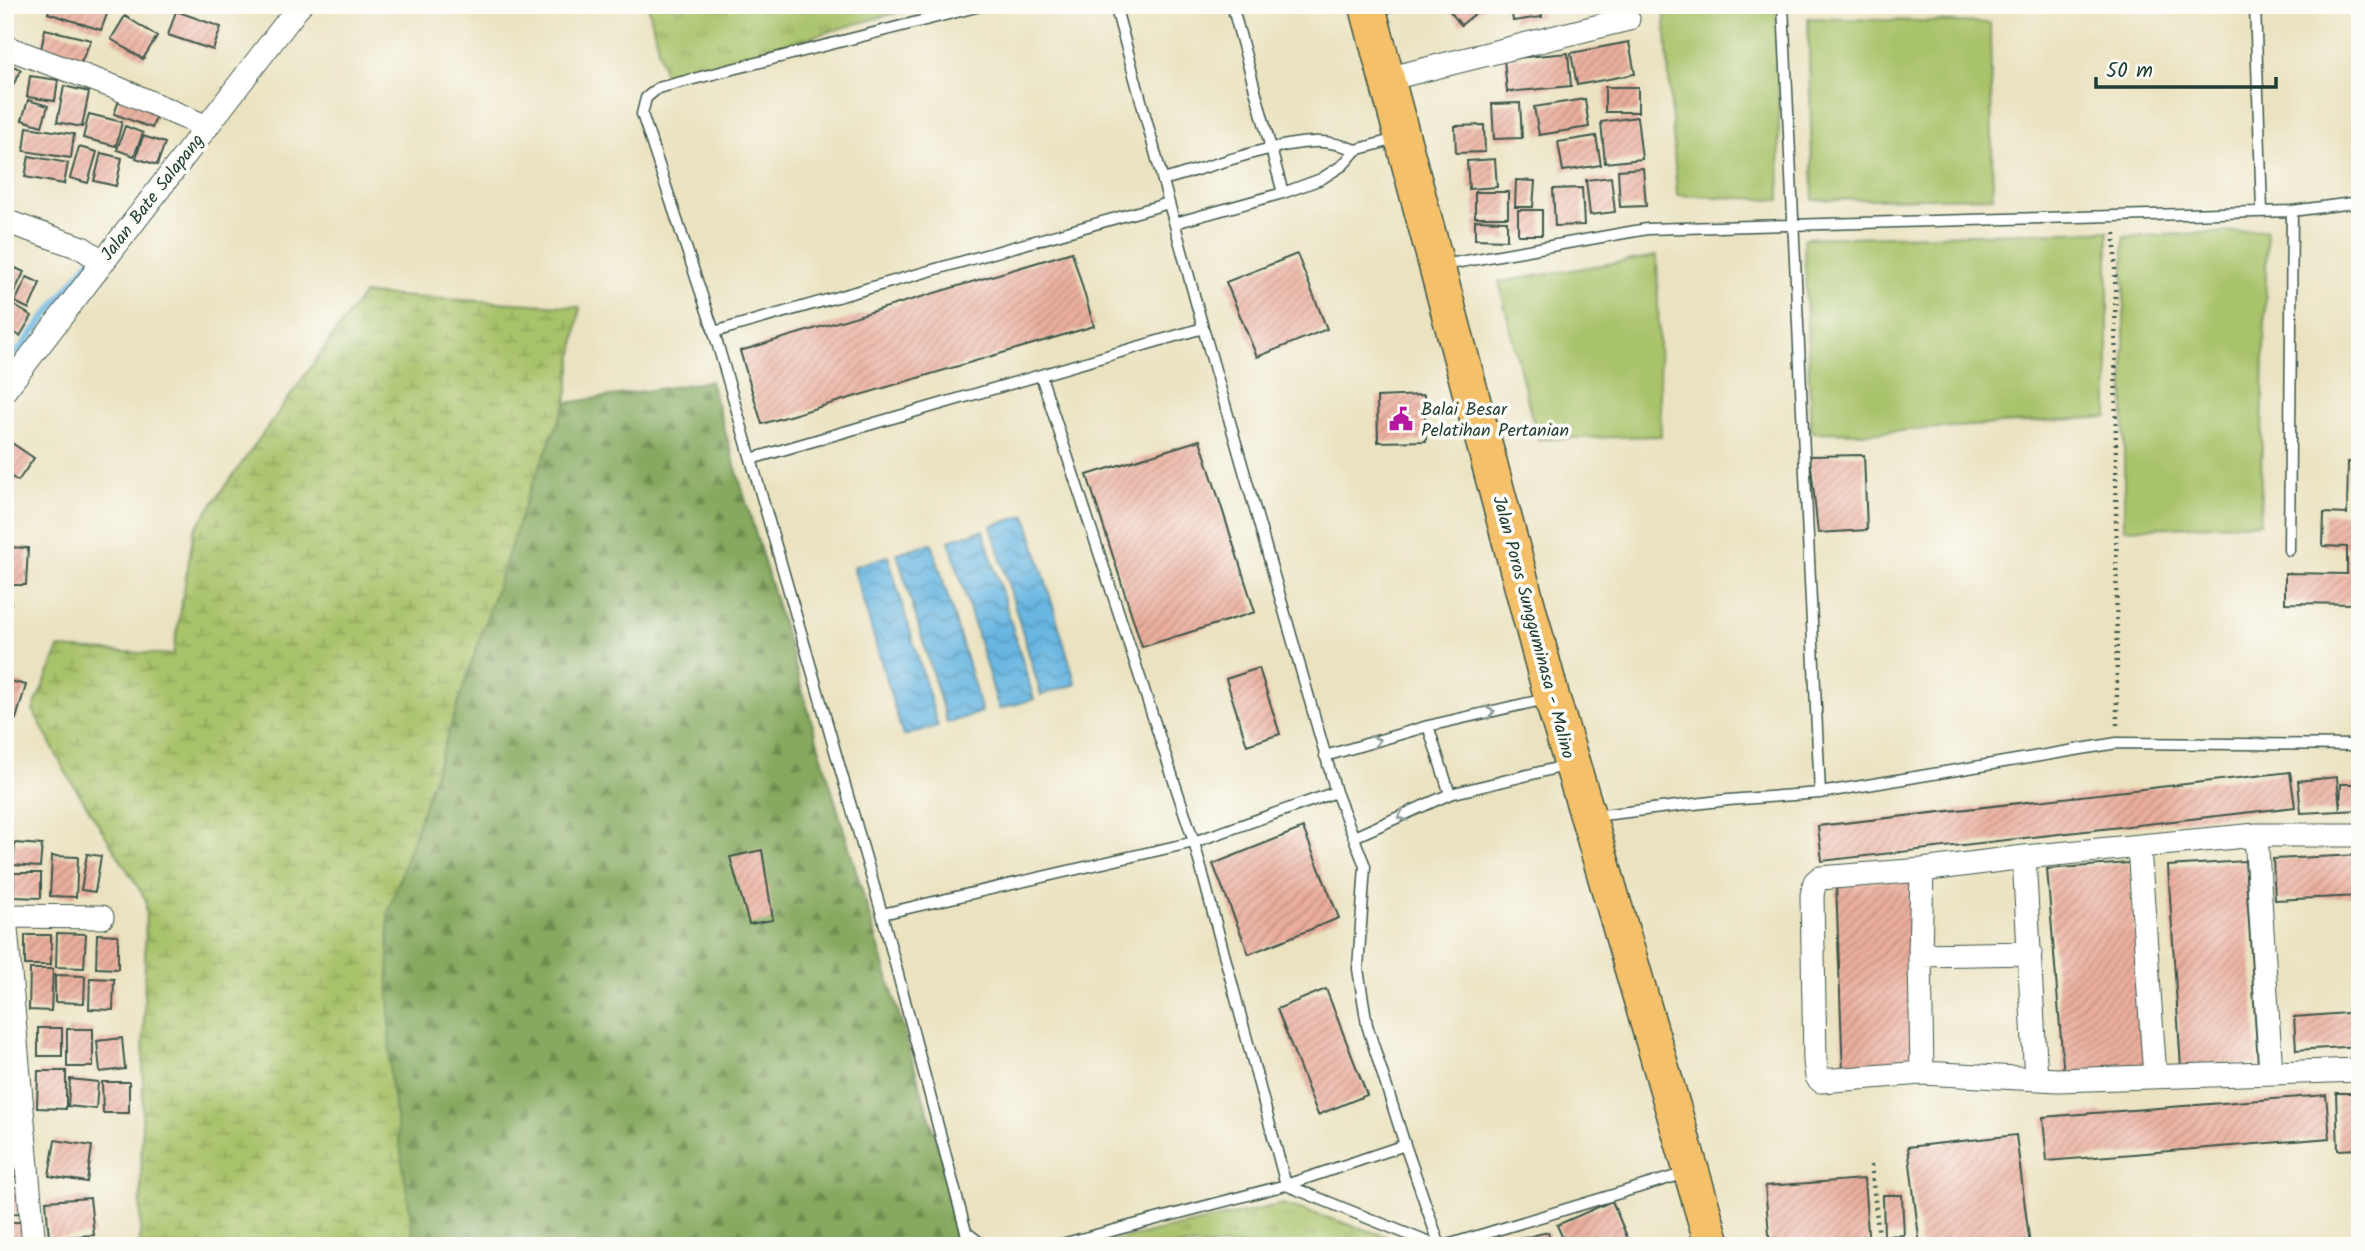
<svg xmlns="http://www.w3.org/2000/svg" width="2365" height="1251" viewBox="0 0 2365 1251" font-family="Kalam,sans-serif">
  <defs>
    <pattern id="grass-tufts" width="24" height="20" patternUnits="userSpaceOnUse" patternTransform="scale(1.75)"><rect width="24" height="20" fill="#a9c36a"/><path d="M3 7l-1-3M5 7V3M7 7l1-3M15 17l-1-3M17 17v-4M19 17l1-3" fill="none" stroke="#89a058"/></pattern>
    <pattern id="forest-firs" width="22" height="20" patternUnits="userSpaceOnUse" patternTransform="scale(1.75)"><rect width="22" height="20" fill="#86a95e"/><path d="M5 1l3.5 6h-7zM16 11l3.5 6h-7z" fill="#6d8b4e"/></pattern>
    <pattern id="wetland-marsh" width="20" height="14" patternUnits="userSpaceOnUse" patternTransform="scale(1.75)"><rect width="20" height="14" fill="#a9c36a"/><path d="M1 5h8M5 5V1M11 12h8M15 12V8" fill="none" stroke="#89a058"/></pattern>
    <pattern id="water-waves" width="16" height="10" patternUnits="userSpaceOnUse" patternTransform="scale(1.75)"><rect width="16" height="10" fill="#67b6e1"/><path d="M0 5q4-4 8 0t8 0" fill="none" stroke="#5495b7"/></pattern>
    <pattern id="building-hatch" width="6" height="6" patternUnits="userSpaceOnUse" patternTransform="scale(1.75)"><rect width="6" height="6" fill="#ebae9d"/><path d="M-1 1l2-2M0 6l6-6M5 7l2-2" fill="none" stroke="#be8f81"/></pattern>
  </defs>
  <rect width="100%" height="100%" fill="#fdfcf7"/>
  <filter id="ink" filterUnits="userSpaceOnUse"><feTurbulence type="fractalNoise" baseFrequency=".0143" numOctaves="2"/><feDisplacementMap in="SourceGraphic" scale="14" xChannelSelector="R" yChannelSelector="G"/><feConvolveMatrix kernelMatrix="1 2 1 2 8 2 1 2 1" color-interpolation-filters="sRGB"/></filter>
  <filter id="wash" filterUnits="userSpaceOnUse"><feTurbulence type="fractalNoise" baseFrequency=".00686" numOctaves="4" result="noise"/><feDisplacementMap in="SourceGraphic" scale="28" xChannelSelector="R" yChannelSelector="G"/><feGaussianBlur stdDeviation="1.57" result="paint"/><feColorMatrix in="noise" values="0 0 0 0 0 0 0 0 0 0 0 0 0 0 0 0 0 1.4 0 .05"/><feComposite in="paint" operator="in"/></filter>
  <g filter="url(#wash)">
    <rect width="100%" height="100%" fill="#eae2c0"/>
    <path fill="url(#grass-tufts)" stroke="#64804f" stroke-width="2" d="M648,5H923L665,78Z
      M1283,1204L1418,1246H1089Z"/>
    <path fill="url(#forest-firs)" stroke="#527349" stroke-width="2" d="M710,381L968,1246H418L414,1241L390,1078L388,913L528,494L566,403Z"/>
    <path fill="url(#wetland-marsh)" stroke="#64804f" stroke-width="2" d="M363,294L580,307L566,403L528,494L388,913L390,1078L414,1241L418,1246H140L146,900L65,771L33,710L59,648L173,655L194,530Z"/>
    <path fill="#a9c36a" stroke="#64804f" stroke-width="2" d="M1664,5H1777L1780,200L1677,195Z
      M1808,18L1990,23L1993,197L1813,200Z
      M2267,230L2260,523L2124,529V237Z
      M2108,231V417L1863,433L1811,432L1804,238Z
      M1657,256L1661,436L1537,439L1499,282Z"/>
    <path fill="url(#water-waves)" stroke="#437a8a" stroke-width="2" d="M1026,515L1076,684L1041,695L991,526Z
      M983,530L1034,699L999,709L949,540Z
      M932,543L982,712L947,723L897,553Z
      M888,556L938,726L903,736L853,567Z"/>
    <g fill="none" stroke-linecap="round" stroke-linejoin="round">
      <path stroke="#67b6e1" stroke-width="7" d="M5,368L92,258"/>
    </g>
    <g id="blocks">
      <path fill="url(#building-hatch)" d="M51,5H99L109,9L101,30L48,13Z
        M1445,5H1486L1461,25Z
        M1511,5H1540L1542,17L1513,21Z
        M176,11L221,27L213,50L168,35Z
        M125,16L157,36L143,59L111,39Z
        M45,29L91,40L78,69L40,55Z
        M1629,42L1635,74L1577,85L1571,53Z
        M1568,53L1571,86L1507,92L1504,59Z
        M5,62L21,70L9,93L5,91Z
        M30,76L58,80L55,101L27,97Z
        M64,86L89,92L82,127L57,122Z
        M1605,87H1638V112H1605Z
        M120,98L158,111L152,128L114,114Z
        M1585,99L1589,127L1539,135L1534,107Z
        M28,100L48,106L42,126L22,120Z
        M1520,103L1522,138L1494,139L1492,104Z
        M89,114L122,122L116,146L83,138Z
        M1637,117L1642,159L1605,163L1601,122Z
        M1484,125L1485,152L1456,153L1455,126Z
        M125,126L143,133L134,156L117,150Z
        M5,127L15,129L6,166H5Z
        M27,127L74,134L71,158L24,151Z
        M143,136L165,143L157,165L136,158Z
        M1596,136L1601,165L1563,171L1558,142Z
        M79,147L97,152L88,183L70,178Z
        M101,153L122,158L116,186L94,181Z
        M29,156L68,163L64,184L25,177Z
        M1495,159L1497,187L1469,189L1467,161Z
        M1643,168L1646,206L1620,207L1618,170Z
        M1611,177L1615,212L1590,215L1586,180Z
        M1516,180L1535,181L1533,207H1515Z
        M1582,188L1584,225L1555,226L1553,189Z
        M1475,192H1508V217H1475Z
        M1518,210H1542V235H1518Z
        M1475,220L1507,221V240L1475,239Z
        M1072,252L1094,326L762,424L740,351Z
        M1297,254L1327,329L1257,357L1226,282Z
        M5,263L24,272L13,295L5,292Z
        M27,277L40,283L29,309L15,302Z
        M6,301L32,316L20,336L5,327Z
        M1424,395L1426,441L1378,442L1377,397Z
        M6,439L34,458L18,481L5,473Z
        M1200,440L1255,612L1142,647L1087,475Z
        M1864,455L1867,530L1818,533L1810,456Z
        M2348,462L2360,463V604L2285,603V573L2347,574V547L2323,546L2324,513L2347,514Z
        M6,547L28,548L26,585H5Z
        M5,600L11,601L6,624H5Z
        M1259,668L1280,734L1247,745L1226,679Z
        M5,680L26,685L16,719L5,716Z
        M2290,772L2295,807L1822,861L1818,826Z
        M2337,777L2340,809L2341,784H2360V810L2301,813L2298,781Z
        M1303,828L1339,918L1249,954L1213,864Z
        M15,843L42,845L40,867L13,865Z
        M762,850L773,920L749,924L730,857Z
        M87,854L101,856L95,892L81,890Z
        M2360,855V896L2275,900L2273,859Z
        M52,856L78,857L76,897L50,896Z
        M2245,861L2258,1064L2181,1068L2168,866Z
        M2129,863L2146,1070L2064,1076L2047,869Z
        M14,873H41V898L14,897Z
        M1910,880L1918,1072L1843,1075L1836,883Z
        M57,933L86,934L84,968L56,967Z
        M97,934L118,935V969L96,968Z
        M25,935H51V965H25Z
        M30,969H53L51,1011L29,1010Z
        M55,975L85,976L84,1003L55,1002Z
        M90,978L114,979L113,1010L89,1009Z
        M1326,989L1367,1095L1318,1115L1277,1009Z
        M2360,1012V1046L2296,1050L2294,1017Z
        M38,1028H62V1056H38Z
        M67,1029H93V1067H67Z
        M122,1038L125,1069L100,1072L97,1041Z
        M38,1071H66V1109L37,1108Z
        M70,1079L98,1082L96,1109L68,1106Z
        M102,1082H129V1113H103Z
        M15,1084L16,1114L5,1115V1085Z
        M2336,1093H2360V1149L2338,1150Z
        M2326,1095L2330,1138L2047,1161L2043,1117Z
        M15,1120L17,1146H5V1121Z
        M2016,1135L2030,1246H1920L1908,1147Z
        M55,1140L92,1146L87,1182L49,1176Z
        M5,1153L18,1154L17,1177H5Z
        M1864,1179L1869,1246H1770L1765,1186Z
        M19,1187L20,1213L5,1214V1188Z
        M1883,1195H1902L1904,1235L1884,1236Z
        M90,1198L94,1235L49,1238L46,1201Z
        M1612,1201L1631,1246H1566L1557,1225Z
        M5,1222H23V1246H5Z
        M1548,1232L1551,1246H1494V1245Z"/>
    </g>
  </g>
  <g filter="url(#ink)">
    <use href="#blocks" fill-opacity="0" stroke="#3d5649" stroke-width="2"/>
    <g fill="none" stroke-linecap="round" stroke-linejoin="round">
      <g stroke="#3d5649" stroke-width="13">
        <path id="service" d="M984,5L658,88L646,98L642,114L714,332L751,459L882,914L966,1232L984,1246
          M1232,5L1283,193
          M1783,5L1820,793
          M2255,5L2262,211
          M1163,180C1207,168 1268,144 1313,142C1328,141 1342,145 1356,150
          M1175,223L1283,193L1321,179L1343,165L1356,150L1399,138
          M1443,265L1647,229L2292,211L2360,202
          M1203,328L1336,792L1365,866L1358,969L1367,1025L1405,1145L1440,1246
          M714,332L1169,203
          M1041,376L1194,842L1286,1185
          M751,459L1203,328L1115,5
          M2289,550L2292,211
          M1428,726L1450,794
          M1325,756L1428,726L1546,699
          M1594,816L1728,800L1820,793L2117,743L2360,745
          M1354,837L1450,794L1569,765
          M882,914L1194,842L1336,792
          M1286,1185L1437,1246
          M1054,1246L1286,1185L1405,1145
          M1444,1246L1686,1173"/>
      </g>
      <g stroke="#3d5649" stroke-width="25">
        <path id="minor" d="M5,47L117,88L207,127
          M1387,79L1628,19
          M5,221L82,248L102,261
          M5,390L300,5
          M2256,835L2271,1073
          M2360,835H2256L2024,857L1922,870L1820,878L1815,882L1812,895L1815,1061L1817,1077L1821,1081L1922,1073L2058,1080L2360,1070
          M2139,848L2155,1077
          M2024,857L2036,1079
          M1922,870L1920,955L1922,1073
          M5,916L102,917
          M5,917L34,1246
          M1920,955L2030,953"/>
      </g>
      <g stroke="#3d5649" stroke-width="38">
        <path id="primary" d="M1367,5L1552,698L1590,823L1713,1246"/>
      </g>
      <path stroke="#3d5649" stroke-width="4.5" stroke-dasharray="2 5" stroke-linecap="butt" d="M2115,233L2117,728
        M1871,1165L1880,1246"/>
      <use href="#service" stroke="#fff" stroke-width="10"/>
      <use href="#minor" stroke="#fff" stroke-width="23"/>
      <use href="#primary" stroke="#f4c16a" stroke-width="35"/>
    </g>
    <defs><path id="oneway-chevron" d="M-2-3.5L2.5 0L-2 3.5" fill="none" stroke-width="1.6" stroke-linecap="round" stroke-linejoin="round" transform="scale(1.75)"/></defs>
    <g stroke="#8f9e9a">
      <use href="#oneway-chevron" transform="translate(1490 712) rotate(-13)"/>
      <use href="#oneway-chevron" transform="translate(1376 741) rotate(-16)"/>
      <use href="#oneway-chevron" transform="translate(1402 816) rotate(156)"/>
    </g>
  </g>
  <defs>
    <g id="civic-bare" transform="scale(1.89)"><path d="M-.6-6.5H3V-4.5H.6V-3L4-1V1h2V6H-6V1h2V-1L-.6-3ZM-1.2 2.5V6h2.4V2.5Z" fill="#b5179e" stroke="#fdfcf7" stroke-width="2.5" paint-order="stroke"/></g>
  </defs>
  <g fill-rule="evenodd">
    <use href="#civic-bare" x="1401" y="419"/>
  </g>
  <g text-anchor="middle" stroke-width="7" stroke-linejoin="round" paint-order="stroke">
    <g font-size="18" fill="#1f3d34" stroke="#fdfcf7">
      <text transform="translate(152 197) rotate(-52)" y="6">Jalan Bate Salapang</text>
      <text transform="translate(1534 627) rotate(75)" y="6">Jalan Poros Sungguminasa - Malino</text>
    </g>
    <g font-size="18" fill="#1f3d34" stroke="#fdfcf7" text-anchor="start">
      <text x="1421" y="415">Balai Besar<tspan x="1421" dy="21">Pelatihan Pertanian</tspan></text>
    </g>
  </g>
  <rect width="2365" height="1251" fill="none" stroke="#fdfcf7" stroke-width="28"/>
  <path d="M2096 77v10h180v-10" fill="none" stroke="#1f3d34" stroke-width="3.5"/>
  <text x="2106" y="77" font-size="21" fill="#1f3d34" stroke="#fdfcf7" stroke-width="5" paint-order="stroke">50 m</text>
</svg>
